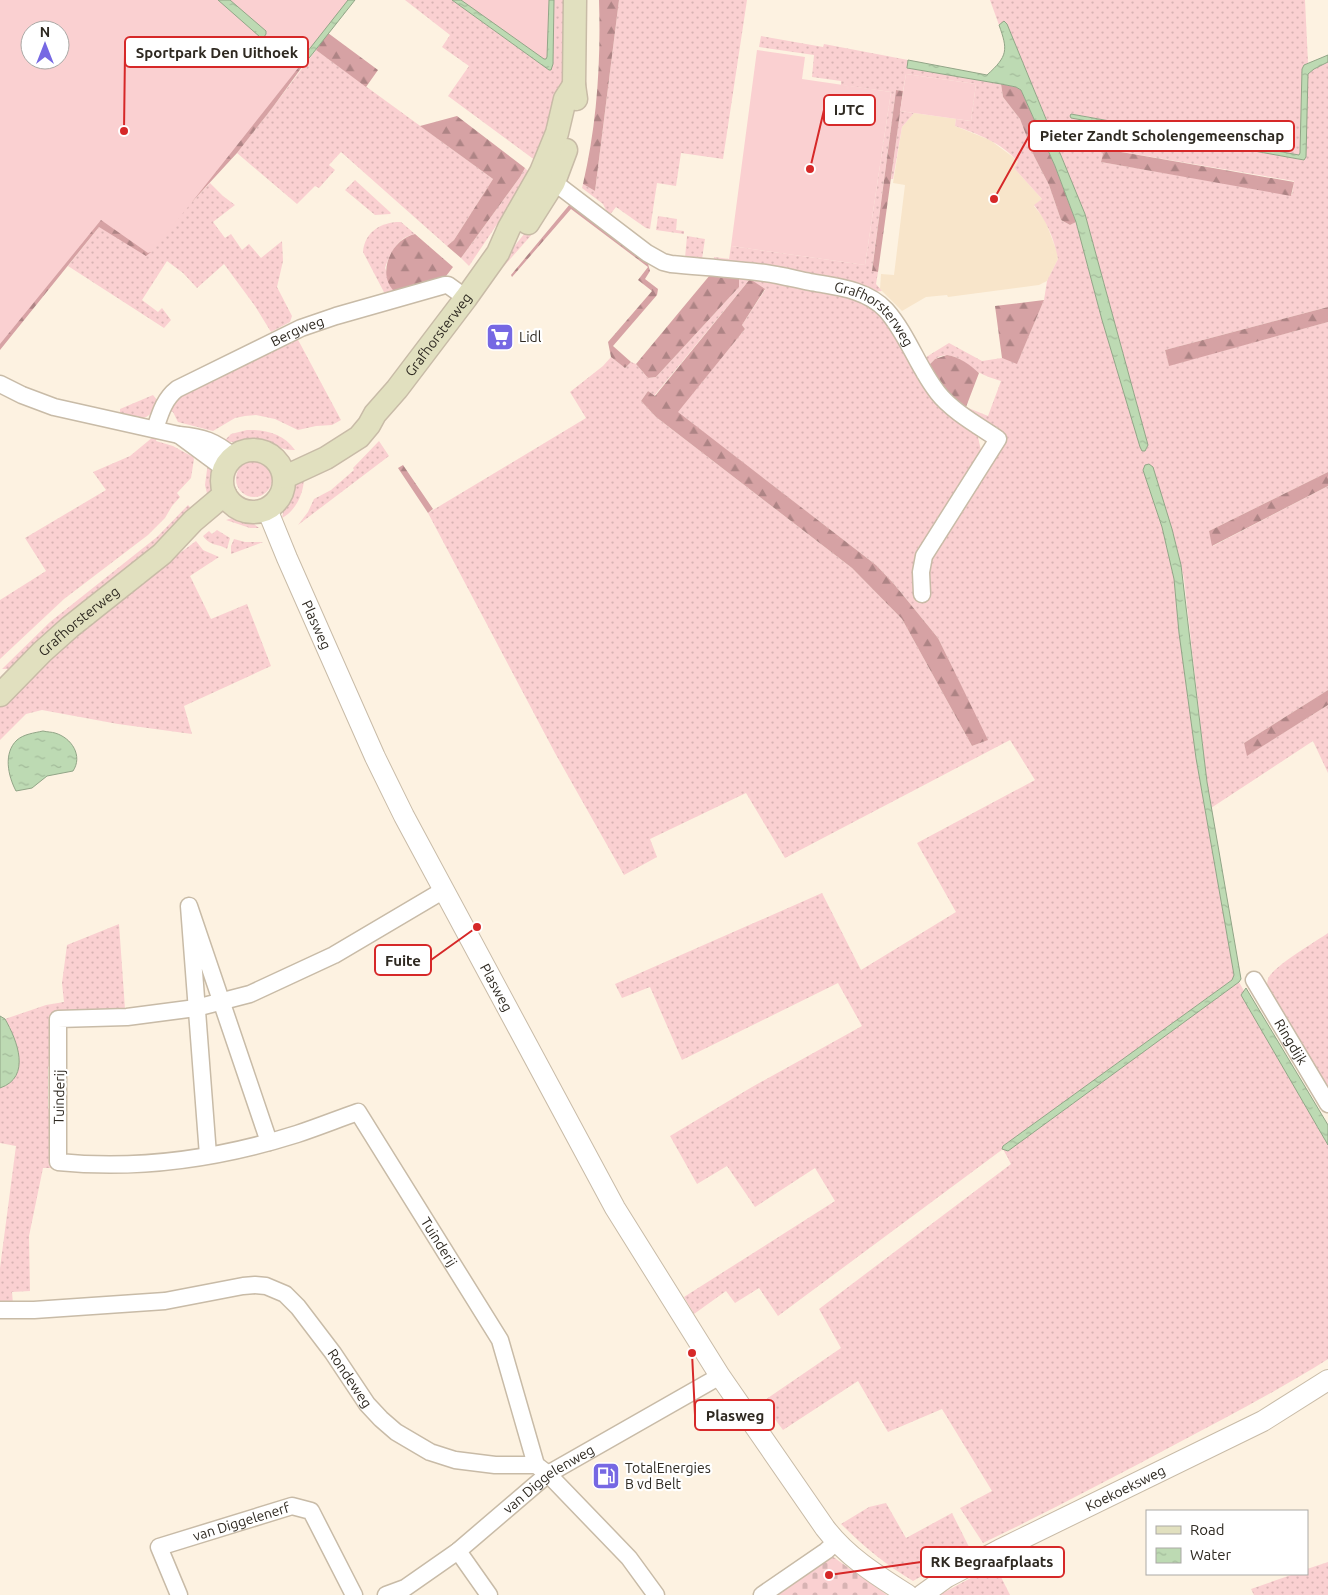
<svg xmlns="http://www.w3.org/2000/svg" width="1328" height="1595" viewBox="0 0 1328 1595" font-family="Ubuntu,sans-serif">
  <defs>
    <pattern id="grass-dots" width="8" height="8" patternUnits="userSpaceOnUse" patternTransform="scale(1.25)"><rect width="8" height="8" fill="#fad0d1"/><path d="M2 2h.1M6 6h.1" fill="none" stroke="#d7b3b3" stroke-width="1.8" stroke-linecap="round"/></pattern>
    <pattern id="forest-firs" width="22" height="20" patternUnits="userSpaceOnUse" patternTransform="scale(1.25)"><rect width="22" height="20" fill="#d6a2a4"/><path d="M5 1l3.5 6h-7zM16 11l3.5 6h-7z" fill="#ae8485"/></pattern>
    <pattern id="cemetery-stones" width="16" height="16" patternUnits="userSpaceOnUse" patternTransform="scale(1.25)"><rect width="16" height="16" fill="#fad0d1"/><path d="M2 7V4a2 2 0 0 1 4 0v3zM10 15v-3a2 2 0 0 1 4 0v3z" fill="#d7b3b3"/></pattern>
    <pattern id="water-ripples" width="26" height="14" patternUnits="userSpaceOnUse" patternTransform="scale(1.25)"><rect width="26" height="14" fill="#bddab3"/><path d="M2 4q2-2 4 0t4 0M15 11q2-2 4 0t4 0" fill="none" stroke="#a3bb9a"/></pattern>
  </defs>
  <rect width="100%" height="100%" fill="#fdf2e1"/>
  <path fill="#f8e5ca" d="M914,113L956,119L955,126L990,140L1013,157L1018,162L1014,168L1042,199L1034,206L1045,220L1057,252L1058,259L1047,281L1039,285L948,297L947,295L926,297L902,311L880,289L881,274L894,275L905,185L893,183L902,127Z"/>
  <path fill="url(#grass-dots)" fill-rule="evenodd" d="M405,0H452L549,70L553,64L554,0H566L564,75L559,104L540,162L532,158L448,96L469,66L442,47L450,35Z
    M619,0H747L723,159L681,153L676,186L657,183L650,229L646,228L616,207L609,216L603,204L582,188L583,184L595,191Z
    M990,0H1305L1308,63L1304,65L1302,69L1300,153L1299,155L1072,114L1070,116L1071,118L1304,160L1306,157L1308,74L1314,69L1328,62V307L1165,350L1169,365L1328,322V472L1209,531L1213,546L1328,486V690L1244,743L1248,755L1328,705V773L1313,741L1211,808L1207,782L1184,579L1177,547L1153,467L1149,464L1145,465L1143,470L1162,527L1174,579L1179,633L1196,758L1234,975L1232,980L1003,1146L1002,1149L1008,1151L1239,982L1244,991L1241,995L1328,1145V1359C1279,1390 1227,1417 1176,1444C1112,1478 1048,1512 983,1543L960,1508L992,1491L942,1409L888,1432L858,1381L783,1430L762,1402L841,1348L819,1309L1011,1164L1003,1149L778,1316L759,1288L735,1303L726,1291L694,1314L684,1297L835,1201L815,1168L755,1207L727,1166L697,1184L670,1136L752,1087L862,1026L838,983L682,1060L650,987L622,998L615,984L822,893L861,970L956,912L917,843L1035,780L1010,740L785,858L746,793L650,839L657,857L624,875L555,753L428,513L586,418L570,392L603,366L611,357L625,368L631,362L636,364L648,378L656,377L739,287V277L798,287L852,298L861,301L872,308L882,318L912,364L915,363L934,397L939,402L976,428L982,455L924,548L919,559L915,578L918,603L928,598C923,573 925,572 934,548L1004,437L963,409L966,407L988,416L1001,381C994,379 985,376 978,372C961,360 945,344 927,367L923,359L949,343L982,361L1002,358L1017,363L1044,300L1047,281L1058,259C1054,238 1047,222 1034,205L1042,199L1014,168L1018,162C1002,143 978,134 955,126L956,119L971,121L976,84L906,74L903,91L896,90L872,270L878,272L876,284L882,291L868,292L845,284L793,274L743,266L713,263L714,257L729,259L731,246L865,265L891,92L841,85V81L812,77L814,55L759,47L761,36L823,47L824,44L908,60L907,68L1001,84L1003,97L1020,119L1034,156L1049,185L1061,220L1070,225L1076,222L1102,320L1140,447L1142,451H1145L1148,445L1085,214L1007,24L1004,21L999,25ZM1104,149L1294,181L1292,195L1101,162ZM750,279L765,290L742,325L745,329L677,412L876,565L894,584L938,638L987,740L972,746L902,619L852,568L656,417L641,401L648,391L654,396Z
    M316,50L493,179L454,240L447,246L341,152L329,165L335,170L319,188L315,186L297,204L237,153L273,107Z
    M900,111L914,113L902,127L893,179H891Z
    M525,168L528,171L514,199L469,266L461,258L520,177Z
    M355,180L391,213L390,214L375,215L345,190Z
    M210,183L223,196L235,205L213,222L225,238L231,234L242,250L249,244L261,258L282,241L283,261L277,287L292,316L290,322L271,332L255,306L224,264L197,288L183,273L167,261L142,300L158,312L162,308L171,320L164,328L68,266L99,227L192,202Z
    M658,216L677,219L676,230L684,231V234L656,230Z
    M536,219L542,223L504,266L501,263Z
    M396,222H401L415,234C398,237 390,253 385,268L396,293L386,296L363,252C365,233 378,224 396,222Z
    M687,236L705,239L702,259L685,258Z
    M296,336L341,420L332,425L316,426L298,430L275,419L256,415L245,416L235,418L213,431L178,422L173,412L170,411L178,395Z
    M153,395L158,401C149,423 141,419 120,416V409Z
    M247,430C266,429 284,434 295,450C282,451 273,443 260,441C248,439 237,444 224,441L231,434Z
    M153,437H157L156,441L173,446L193,457L194,459L191,478L177,493L180,497L172,506L165,518L148,535L64,599L0,659V600L46,571L25,538L106,490L93,472L130,456Z
    M379,441L389,456L298,525L308,512L314,499L331,490L354,470L353,468Z
    M236 479a18 18 0 1 1 36 0a18 18 0 1 1-36 0Z
    M208,462C219,474 216,486 208,498L205,485Z
    M304,478C304,492 296,511 282,518L285,503L294,484Z
    M188,505L195,512L15,669H2L50,622L157,537Z
    M235,517C246,518 251,521 259,528H250L226,520Z
    M217,530L230,538L227,549C218,543 211,547 203,536L209,531L212,534Z
    M234,539L245,542H263L231,554V546Z
    M196,541L203,550L219,557L190,576L211,619L247,604L271,666L184,706L192,734L118,724L42,710L26,714L0,740V707L7,699L100,613Z
    M119,924L125,1009L61,1011L53,1062L48,1067V1108L54,1114L51,1168H43L29,1236L30,1291L12,1292L13,1304H0V1268L16,1146L0,1143V1088C32,1077 17,1040 5,1019L46,1005L64,1002L62,983L67,945Z
    M1328,933V1087L1271,994C1268,989 1266,985 1268,979C1272,967 1315,942 1328,933Z
    M886,1503L906,1538L952,1513L970,1549L913,1581C886,1565 863,1546 841,1524L869,1507Z
    M1328,1562V1595H1254L1251,1589L1294,1574H1307V1569Z
    M995,1565L1010,1595H941V1594Z"/>
  <path fill="url(#forest-firs)" d="M599,0H619L595,191L583,184C597,124 601,62 599,0Z
    M328,33L378,70L366,87L316,50Z
    M292,56L298,68L302,67L273,107L237,153L192,202L181,191Z
    M1001,84L1016,87L1021,90L1055,166L1076,222L1070,225L1061,220L1049,185L1034,156L1020,119L1003,97Z
    M896,90L903,91L878,272L872,271Z
    M457,116L525,168L520,177L461,258L447,246L454,240L493,179L420,126Z
    M1104,149L1294,182L1291,196L1101,162Z
    M570,204L646,257L650,271L645,279L658,289L657,295L613,346L631,362L625,368L611,357L608,342L652,291L638,280L648,267L571,209L512,277L511,275Z
    M102,213L151,252L146,256L99,227L0,350V338Z
    M415,234L453,267L443,280L396,293C375,275 391,239 415,234Z
    M710,275L739,277V287L656,377L648,378L636,364Z
    M750,279L765,289L742,325L745,329L678,412L876,565L894,584L938,638L988,740L972,746L902,619L852,568L656,417L641,401L648,391L655,396Z
    M1044,300L1017,364L1002,358L995,306Z
    M1328,307V322L1169,366L1165,350Z
    M947,355C960,357 970,365 979,373L966,407L963,409L950,400L927,367L935,359Z
    M403,465L433,509L428,513L398,468Z
    M1328,472V486L1212,546L1209,531Z
    M1328,690V705L1247,756L1244,743Z"/>
  <path fill="url(#cemetery-stones)" d="M829,1554L887,1595H771Z"/>
  <path fill="#fad0d1" fill-rule="evenodd" d="M0,0H352L192,202L151,252L148,253L101,220L0,344ZM30,30H60V60H30Z
    M457,0H551L548,66Z
    M757,50L805,57L802,79L891,92L865,265L731,246Z
    M906,74L976,84L971,121L900,111Z"/>
  <path fill="url(#water-ripples)" stroke="#92a587" d="M218,0H230L266,31V34L264,37H260Z
    M348,0H355L302,67L298,68L297,62L300,61Z
    M452,0H461L544,59H546L547,57L549,0H554L553,64L551,70H549Z
    M1004,21L1007,24L1085,214L1148,445L1145,451H1142L1140,447L1102,320L1076,222L1055,166L1021,90L1016,87L1001,84L907,68L908,60L987,75C1008,56 1008,50 999,25Z
    M1328,55V62L1314,69L1308,74L1306,157L1304,160L1071,118L1070,116L1071,114L1299,155L1300,153L1302,69L1304,65Z
    M1149,464L1153,467L1172,529L1181,565L1207,782L1241,979L1239,982L1008,1151L1002,1149L1003,1146L1232,980L1234,975L1196,758L1179,633L1174,579L1162,527L1143,470L1145,465Z
    M43,731C47,732 52,732 55,733C72,738 83,756 73,771L47,776L32,788L16,791C8,776 3,753 17,740C24,734 34,733 43,731Z
    M1246,988L1328,1125V1145L1241,995Z
    M0,1016L5,1019C17,1040 32,1077 0,1088Z"/>
  <g fill="none" stroke-linecap="round" stroke-linejoin="round">
    <g stroke="#c8bba7" stroke-width="19">
      <g id="minor">
        <path id="s1" d="M546,176L647,253L663,262L671,264C702,267 734,269 765,273C780,275 795,279 810,282C837,287 866,289 886,310C908,335 918,368 938,393C952,411 979,426 998,439L924,556L921,572L922,594"/>
        <path d="M0,384L22,395L54,407L179,435C203,437 215,441 234,457"/>
        <path id="s2" d="M155,429C160,414 164,399 177,389L301,328L336,316L445,285H448L466,298"/>
        <path d="M179,435L225,469"/>
        <path id="s3" d="M444,890L334,955L250,994L196,1008L127,1017L58,1019V1162C138,1170 221,1158 297,1134C318,1127 338,1119 358,1112L500,1340L536,1465"/>
        <path id="s4" d="M1254,980L1328,1104"/>
        <path d="M208,1155L189,906L269,1142"/>
        <path id="s5" d="M0,1310H34L165,1301L243,1286L255,1285L266,1286L285,1294L298,1307L333,1353L367,1404L381,1419L396,1432L430,1452L455,1460L495,1465H536L548,1474L629,1558L656,1595"/>
        <path d="M458,1551L489,1595"/>
        <path id="s6" d="M179,1595L159,1547L292,1506L311,1511L354,1595"/>
        <path id="s7" d="M386,1595L405,1588L458,1551L548,1474L720,1376"/>
        <path d="M762,1595L826,1551L836,1542"/>
      </g>
    </g>
    <g stroke="#c8bba7" stroke-width="22">
      <g id="tertiary">
        <path id="s8" d="M267,509L287,558L375,757L404,816L615,1208L720,1376L825,1528C847,1557 878,1576 908,1595"/>
        <path id="s9" d="M922,1595L947,1577L999,1550L1263,1421L1328,1380"/>
      </g>
    </g>
    <g stroke="#c8bba7" stroke-width="25">
      <g id="secondary">
        <path d="M575,0L574,85L576,99"/>
        <path d="M528,223L554,182L566,150"/>
        <circle cx="253" cy="481" r="31"/>
        <path id="s10" d="M285,477L326,458L359,437L369,425L375,414L397,389L466,298L498,253L509,228L541,172L557,133L565,99L574,85"/>
        <path id="s11" d="M0,695L42,652L70,627L162,554L193,521L225,494"/>
      </g>
    </g>
    <use href="#minor" stroke="#fff" stroke-width="16"/>
    <use href="#tertiary" stroke="#fff" stroke-width="20"/>
    <use href="#secondary" stroke="#e1e0bf" stroke-width="22"/>
  </g>
  <defs>
    <g id="supermarket-square" transform="scale(1.4375)"><rect x="-9" y="-9" width="18" height="18" rx="4" fill="#7668e3" stroke="#fff"/><path d="M-6-5.5h2.5l.6 2H6L4.5 2H-2.5L-4.4-4H-6ZM-1.5 3.2a1.3 1.3 0 1 0 .1 0ZM3 3.2a1.3 1.3 0 1 0 .1 0Z" fill="#fff"/></g>
    <g id="fuel-square" transform="scale(1.4375)"><rect x="-9" y="-9" width="18" height="18" rx="4" fill="#7668e3" stroke="#fff"/><path d="M-5.5-6h7V0h2V4h1.3V-2.5L3-4.5l.8-.8L6-3V5H2.5V1h-1V6h-7ZM-4.2-4.7v3.2H.2V-4.7Z" fill="#fff"/></g>
  </defs>
  <g fill-rule="evenodd">
    <use href="#supermarket-square" x="500" y="337"/>
    <use href="#fuel-square" x="606" y="1476"/>
  </g>
  <g text-anchor="middle" stroke-width="4.5" stroke-linejoin="round" paint-order="stroke">
    <g font-size="14" fill="#2e2921" stroke="#fff">
      <text dy="5" stroke="none"><textPath href="#s1" startOffset="369">Grafhorsterweg</textPath></text>
      <text dy="5" stroke="none"><textPath href="#s2" startOffset="180">Bergweg</textPath></text>
      <text dy="5" stroke="none"><textPath href="#s10" startOffset="214">Grafhorsterweg</textPath></text>
      <text dy="5" stroke="none"><textPath href="#s11" startOffset="108">Grafhorsterweg</textPath></text>
      <text dy="5" stroke="none"><textPath href="#s8" startOffset="126">Plasweg</textPath></text>
      <text dy="5" stroke="none"><textPath href="#s8" startOffset="531">Plasweg</textPath></text>
      <text dy="5" stroke="none"><textPath href="#s4" startOffset="72">Ringdijk</textPath></text>
      <text transform="translate(59 1097) rotate(-89)" y="5">Tuinderij</text>
      <text dy="5" stroke="none"><textPath href="#s3" startOffset="1018">Tuinderij</textPath></text>
      <text dy="5" stroke="none"><textPath href="#s5" startOffset="395">Rondeweg</textPath></text>
      <text dy="5" stroke="none"><textPath href="#s7" startOffset="201">van Diggelenweg</textPath></text>
      <text dy="5" stroke="none"><textPath href="#s9" startOffset="230">Koekoeksweg</textPath></text>
      <text dy="5" stroke="none"><textPath href="#s6" startOffset="138">van Diggelenerf</textPath></text>
    </g>
    <g font-size="14" fill="#2e2921" stroke="#fff" text-anchor="start">
      <text x="519" y="342">Lidl</text>
      <text x="625" y="1473">TotalEnergies<tspan x="625" dy="16">B vd Belt</tspan></text>
    </g>
  </g>
  <path fill="none" stroke="#d62828" stroke-width="2" d="M124 131L125 52M810 169L824 110M994 199L1029 136M477 927L431 960M692 1353L695 1415M829 1575L921 1562"/>
  <g fill="#d62828" stroke="#fff" stroke-width="2">
    <circle cx="124" cy="131" r="5"/>
    <circle cx="810" cy="169" r="5"/>
    <circle cx="994" cy="199" r="5"/>
    <circle cx="477" cy="927" r="5"/>
    <circle cx="692" cy="1353" r="5"/>
    <circle cx="829" cy="1575" r="5"/>
  </g>
  <g fill="#fff" stroke="#d62828" stroke-width="2">
    <rect x="125" y="37" width="183" height="30" rx="5"/>
    <rect x="824" y="95" width="51" height="30" rx="5"/>
    <rect x="1029" y="121" width="265" height="30" rx="5"/>
    <rect x="375" y="945" width="56" height="30" rx="5"/>
    <rect x="695" y="1400" width="79" height="30" rx="5"/>
    <rect x="921" y="1547" width="143" height="30" rx="5"/>
  </g>
  <g font-size="15" text-anchor="middle" font-weight="bold" fill="#2e2921">
    <text x="217" y="58">Sportpark Den Uithoek</text>
    <text x="849" y="115">IJTC</text>
    <text x="1162" y="141">Pieter Zandt Scholengemeenschap</text>
    <text x="403" y="966">Fuite</text>
    <text x="735" y="1421">Plasweg</text>
    <text x="992" y="1567">RK Begraafplaats</text>
  </g>
  <rect x="1146" y="1510" width="162" height="65" fill="#ffffff" stroke="#aba9a6"/>
  <rect x="1156" y="1526" width="25" height="8" fill="#e1e0bf" stroke="#aba9a6"/>
  <text x="1190" y="1535" font-size="15" fill="#2e2921">Road</text>
  <rect x="1156" y="1548" width="25" height="15" fill="url(#water-ripples)" stroke="#aba9a6"/>
  <text x="1190" y="1560" font-size="15" fill="#2e2921">Water</text>
  <g transform="translate(45 45)"><circle r="24" fill="#ffffff" stroke="#aba9a6"/>
  <path d="M0-4L9 19L0 12L-9 19Z" fill="#7668e3"/>
  <text y="-8" font-size="14" font-weight="bold" text-anchor="middle" fill="#2e2921">N</text>
  </g>
</svg>
